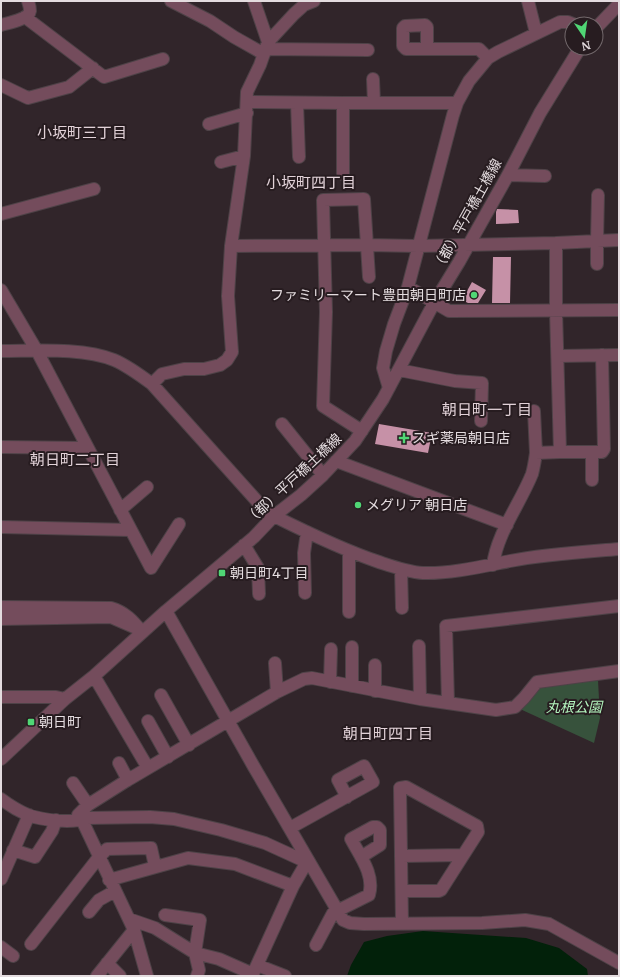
<svg xmlns="http://www.w3.org/2000/svg" width="620" height="977" viewBox="0 0 620 977" font-family="Merriweather,'Noto Sans JP',serif">
  <rect width="100%" height="100%" fill="#31252a"/>
  <path fill="#37523c" d="M598,680L600,718L594,743L520,709L538,687Z"/>
  <path fill="#02210a" d="M423,931L526,938L559,948L587,969L588,976H347L351,965L364,942L387,936Z"/>
  <path fill="#c691a7" d="M497,209L518,210L519,223L496,224V212Z
    M493,257H511L510,303H492Z
    M472,282L486,290L478,303H468L462,300Z
    M379,424L432,433L428,453L375,444Z"/>
  <g fill="none" stroke-linecap="round" stroke-linejoin="round">
    <g stroke="#4e4247" stroke-width="14">
      <path id="minor" d="M171,1L210,21L234,37L264,54
        M254,1L268,42
        M528,1L536,33
        M25,17L104,77L163,59
        M1,25C8,23 29,19 30,11C30,8 29,4 28,1
        M596,28L619,4
        M427,48V27L425,25L405,26L403,28V46L406,49H479L488,58
        M265,49L368,50
        M373,79L374,103
        M1,85L28,98L69,87L93,68
        M247,102L343,103H457
        M297,103L299,157
        M343,103V174
        M209,124L247,113
        M221,162L244,156
        M508,175L545,176
        M1,214L94,189
        M556,243L597,241L598,195
        M231,246L367,245L418,246L556,243V311L560,452L536,453C535,460 534,467 532,474C520,504 497,533 493,565
        M597,264V241L619,240
        M408,287L449,311L619,310
        M1,290L37,351L151,568L179,524
        M1,351C34,351 83,347 114,360C128,366 140,375 152,384L264,509L274,516C308,533 343,550 379,562C394,567 408,572 423,573C450,574 484,566 510,561C546,554 583,552 619,549
        M558,356L619,355
        M399,370L455,381L482,383L481,421
        M152,384L162,374L184,369H204L220,365L227,360L232,352L228,296L231,246L244,156L247,92L260,65L268,42L294,14L304,5L314,1
        M389,388L383,368L386,351L394,324L408,287L453,115L457,103L469,81L488,58L498,52L560,22H568L573,24
        M534,411L536,453
        M282,424L323,475
        M362,431L323,406L326,312L323,200L364,199L369,277
        M1,447L87,448
        M560,452H602L604,449L602,355
        M592,452V480
        M336,461L507,525
        M120,510L147,487
        M1,527L130,530
        M244,545L258,568L259,594
        M349,552V612
        M401,569L402,608
        M305,593L304,553L307,532
        M1,607L111,608C125,612 133,621 142,632
        M166,611L254,767L343,920L350,923L364,924L482,923L525,920L549,924L619,963
        M1,619L111,617L134,627
        M419,646L420,699
        M275,663L277,692
        M94,676L148,768
        M330,682L331,649
        M352,686V647
        M375,691V665
        M161,695L189,745
        M1,697H56L65,699
        M448,703L446,626L619,606
        M148,721L168,757
        M1,759L65,699L94,676L166,611L254,537L274,516L301,495L323,475L355,441L383,399L434,303L459,262L508,175L540,113L580,48
        M119,763L128,780
        M73,783L88,805
        M1,799C9,805 19,811 28,815C42,820 73,824 86,818L150,817L174,819L221,830L265,843L300,859L308,860
        M290,828L373,782L364,766L338,780L347,797
        M13,850L35,857L52,831L56,820
        M402,856L463,855
        M1,879L29,815
        M109,880L188,858L235,864L293,886
        M89,912L99,900L115,891
        M165,915L200,920L195,953L219,959L253,974
        M129,919L155,928L195,953L199,970L197,976
        M402,923L400,788L406,787L477,826L478,832L441,890L439,891H403
        M31,944L99,857L107,849L151,848L155,866
        M316,945L333,913L369,895C375,875 360,856 351,839L373,827H377L380,830V845L361,857
        M1,947L13,956
        M107,963L120,976
        M257,965L285,976
        M97,976L134,930
        M147,976L134,930L82,820L78,815L88,805L126,781L277,692L304,679L312,678L420,699L496,710L515,707L524,698L537,682L619,671
        M252,976L293,886L308,860"/>
    </g>
    <use href="#minor" stroke="#744c5c" stroke-width="12"/>
  </g>
  <g fill="#50d675" stroke="#271c20" stroke-width="1.5">
    <circle cx="474" cy="295" r="4"/>
    <path d="M402 432h4v4h4v4h-4v4h-4v-4h-4v-4h4z"/>
    <circle cx="358" cy="505" r="4"/>
    <rect x="218" y="569" width="8" height="8" rx="2"/>
    <rect x="27" y="718" width="8" height="8" rx="2"/>
  </g>
  <g text-anchor="middle" stroke-width="4" stroke-linejoin="round" paint-order="stroke">
    <g font-size="14" fill="#e4dcdf" stroke="#271c20">
      <text transform="translate(467 215) rotate(-61)" y="5">（都）平戸橋土橋線</text>
      <text transform="translate(293 479) rotate(-43)" y="5">（都）平戸橋土橋線</text>
    </g>
    <g font-size="14" fill="#e4dcdf" stroke="#271c20" text-anchor="start">
      <text x="466" y="300" text-anchor="end">ファミリーマート豊田朝日町店</text>
      <text x="412" y="443">スギ薬局朝日店</text>
      <text x="366" y="510">メグリア 朝日店</text>
      <text x="230" y="578">朝日町4丁目</text>
      <text x="39" y="727">朝日町</text>
    </g>
    <g font-size="14" font-style="italic" fill="#b3f5be" stroke="#271c20">
      <text x="574" y="712">丸根公園</text>
    </g>
    <g font-size="15" fill="#e2d2d8" stroke="#271c20">
      <text x="82" y="138">小坂町三丁目</text>
      <text x="311" y="188">小坂町四丁目</text>
      <text x="487" y="415">朝日町一丁目</text>
      <text x="75" y="465">朝日町二丁目</text>
      <text x="388" y="739">朝日町四丁目</text>
    </g>
  </g>
  <rect width="620" height="977" fill="none" stroke="#e4dcdf" stroke-width="4"/>
  <g transform="translate(584 36) rotate(167)"><circle r="19" fill="#271c20" stroke="#73696c"/>
  <path d="M0-3L7 15L0 10L-7 15Z" fill="#50d675"/>
  <text y="-6" font-size="11" font-weight="bold" text-anchor="middle" fill="#e4dcdf">N</text>
  </g>
</svg>
